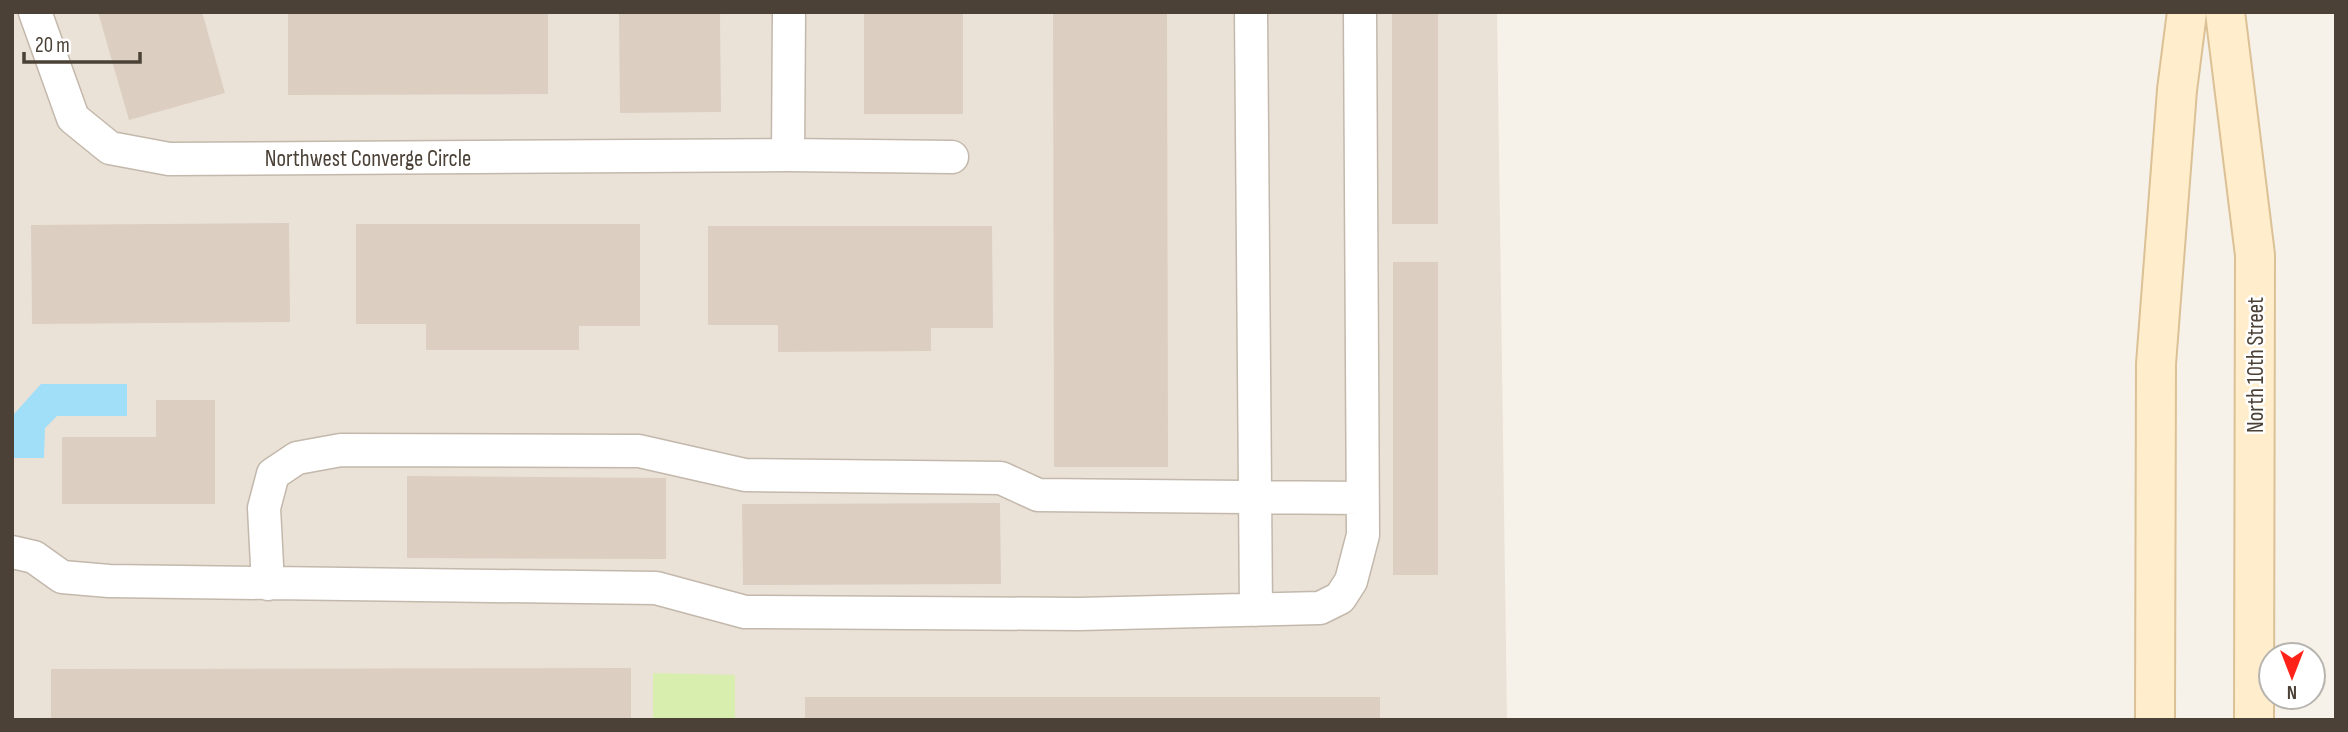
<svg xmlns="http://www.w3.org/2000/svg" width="2348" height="732" viewBox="0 0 2348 732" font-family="'Sofia Sans Condensed',sans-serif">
  <rect width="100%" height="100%" fill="#f6f1e9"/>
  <path fill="#ebe2d7" d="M12,12H1497L1507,720H12Z"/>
  <path fill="#d8eeaf" d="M653,673L735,675V720H653Z"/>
  <path fill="#a1def8" d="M41,384H127V416H57L45,428L44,458H13L14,414Z"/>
  <path fill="#dccec0" d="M98,12H202L225,93L129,120Z
    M288,12H548V94L288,95Z
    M619,12H720L721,112L620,113Z
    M864,12H963V114H864Z
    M1053,12H1167L1168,467H1054Z
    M1392,12H1438V224H1392Z
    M289,223L290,322L32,324L31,225Z
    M356,224H640V326H579V350H426V324H356Z
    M708,226H992L993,328H931V351L778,352V325H708Z
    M1393,262H1438V575H1393Z
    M156,400H215V504H62V437H156Z
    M407,476L666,478V559L407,558Z
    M1000,503L1001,584L743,585L742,504Z
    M631,668V720H51V669Z
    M805,697H1380V720H805Z"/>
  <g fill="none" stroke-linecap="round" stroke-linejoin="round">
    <g stroke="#c3b8ab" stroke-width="35">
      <path id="minor" d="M35,12L73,118L110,148L169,159L788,155L952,157
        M1251,12L1256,610
        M788,155L789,12
        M12,552L34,557L62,577L109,581L656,588L745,612L1079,614L1320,608L1340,598L1351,581L1363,535L1360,12
        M268,584L264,508L273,474L297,458L341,450L639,451L745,475L1001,478L1038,495L1362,498"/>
    </g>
    <g stroke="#dbc195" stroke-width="42">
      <path id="secondary" d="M2225,12L2255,255L2254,720
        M2155,720L2156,364L2177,90L2187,12"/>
    </g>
    <use href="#minor" stroke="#fff" stroke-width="32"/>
    <use href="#secondary" stroke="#ffedcb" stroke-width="38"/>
  </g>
  <g text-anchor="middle" stroke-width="5" stroke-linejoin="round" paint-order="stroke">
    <g font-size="23" fill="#4b4136" stroke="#fff">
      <text x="368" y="166">Northwest Converge Circle</text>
      <text transform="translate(2255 365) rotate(-90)" y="8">North 10th Street</text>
    </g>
  </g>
  <rect width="2348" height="732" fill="none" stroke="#4b4136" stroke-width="28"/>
  <g transform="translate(2292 676) rotate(180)"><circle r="33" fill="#ffffff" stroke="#b7b3af" stroke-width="2"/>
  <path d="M0-5L12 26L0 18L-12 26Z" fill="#ff2218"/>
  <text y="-10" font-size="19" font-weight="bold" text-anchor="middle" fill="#4b4136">N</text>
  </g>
  <path d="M24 52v10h116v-10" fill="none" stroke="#4b4136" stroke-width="3.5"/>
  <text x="35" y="52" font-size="21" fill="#4b4136" stroke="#ffffff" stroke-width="5" paint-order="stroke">20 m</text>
</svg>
